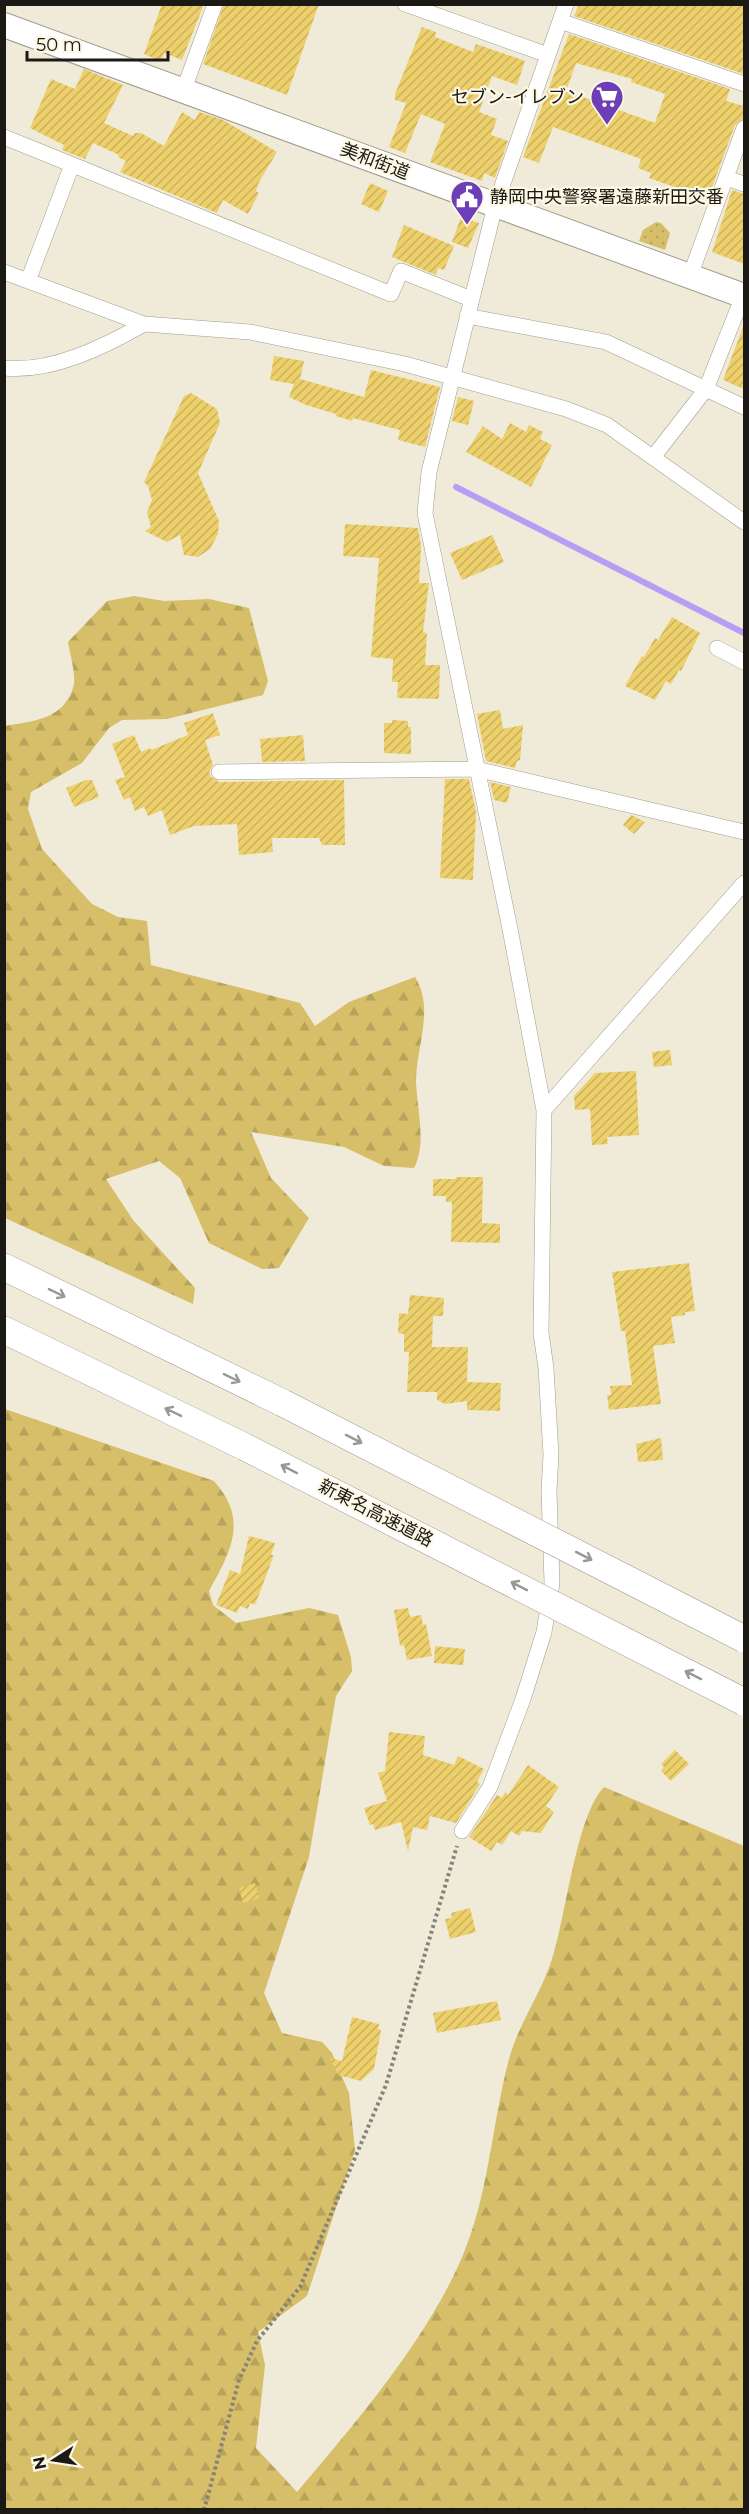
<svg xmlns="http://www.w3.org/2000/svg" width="749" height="2514" viewBox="0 0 749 2514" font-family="Montserrat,'Noto Sans JP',sans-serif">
  <defs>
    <pattern id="green-dots" width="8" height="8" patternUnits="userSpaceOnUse" patternTransform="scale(1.5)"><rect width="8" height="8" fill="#d7be69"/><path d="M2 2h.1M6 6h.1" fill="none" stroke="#b8a35a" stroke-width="1.8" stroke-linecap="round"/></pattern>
    <pattern id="forest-firs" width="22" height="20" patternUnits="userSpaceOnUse" patternTransform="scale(1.5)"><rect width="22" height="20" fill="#d7be69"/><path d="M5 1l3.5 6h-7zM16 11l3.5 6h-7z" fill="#b8a35a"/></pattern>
    <pattern id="building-hatch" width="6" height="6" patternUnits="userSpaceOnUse" patternTransform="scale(1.5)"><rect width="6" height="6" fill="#edd06b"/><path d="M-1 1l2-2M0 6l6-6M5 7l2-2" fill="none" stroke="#cbb25c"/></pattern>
  </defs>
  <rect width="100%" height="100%" fill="#f0ebd9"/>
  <path fill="url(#green-dots)" d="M656,222L661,223L670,233L665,250L639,241L643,230Z"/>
  <path fill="url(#forest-firs)" d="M134,596L164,601L209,599L249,608L268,681L263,695L167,719L122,720L109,728L82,763L31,792L28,809L42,849L92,904L118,917L147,921L151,965L300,1003L315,1026L349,1002L415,977C435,1009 416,1047 416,1081C417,1110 427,1143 414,1168L384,1166L344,1147L251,1132L271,1178L309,1218L279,1268L262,1269L209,1243L180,1178L159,1161L106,1179L133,1220L195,1288L193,1304L5,1218V726C32,721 63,720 73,688C77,677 70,655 68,642L107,601Z
    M5,1409L214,1481C249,1520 231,1551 209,1591L213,1605L236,1623L309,1608L338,1615L351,1657L352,1671L336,1696L309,1857L264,1993L282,2033L322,2042L332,2053L349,2093L355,2150L307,2296L258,2332L265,2365L256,2448L297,2492C354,2425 424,2343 460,2262C489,2197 491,2127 509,2059C518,2025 541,1994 552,1959C566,1917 576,1816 604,1787L744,1846V2509L5,2510Z"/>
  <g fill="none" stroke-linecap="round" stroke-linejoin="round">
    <path stroke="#b79df4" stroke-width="6" d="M456,487L744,633"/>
  </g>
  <path fill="url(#building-hatch)" fill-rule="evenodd" d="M162,4H204L182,60L164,53L161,61L144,54Z
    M224,4H319L287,95L203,64Z
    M579,4H744V74L574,16Z
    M422,27L436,32L435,37L473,52L476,44L525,61L517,85L492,76L479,112L497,119L491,135L508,141L495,178L484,173L482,181L430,162L445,124L421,114L405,153L389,147L406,103L395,100V94Z
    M569,34L730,89L726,101L744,106V119L735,125L711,190L700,187L697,195L649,178L651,173L638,168L641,159L553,127L539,163L523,157ZM576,63L632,79L631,82L665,94L655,123L566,91Z
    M84,69L123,85L104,123L133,136L135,133H141L164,146L182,112L195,120L199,112L223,120L277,152L259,182L256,191L259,193L248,214L223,200L217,213L120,172L126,161L118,157L119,155L93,143L85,159L62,150L64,145L30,128L51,79L75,89Z
    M370,183L388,191L379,212L361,204Z
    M732,190L744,194V264L712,252Z
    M461,217L479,223L468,248L452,242Z
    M404,225L454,246L444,270L438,268L436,275L392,257Z
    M743,327L744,328V389L723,380Z
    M274,356L304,361L300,379L364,397L371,370L440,387L425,447L398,440L400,430L353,418L352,421L336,416V414L306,405L289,397L294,384L270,380Z
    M191,393L217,409L220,423L198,473L219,521L218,534L210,549L198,557L184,555L180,535L167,542L145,531L151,527L147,512L152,500L148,486L144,482L184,396Z
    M458,397L474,401L468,425L452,421Z
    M510,423L526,432L529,425L543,432L540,439L552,445L531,487L466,452L483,426L502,439Z
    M345,524L418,528L421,546L419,583H429L423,632L427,633L425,665H440L439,699L397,698L398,682H392L393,659L371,657L379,558L343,556Z
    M492,535L504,562L462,580L450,553Z
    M672,617L700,633L681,671L679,670L671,684L666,681L655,700L625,686L642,656L644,657L655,638L658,640Z
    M500,710L503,729L523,725L520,760L517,761L515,768L486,761L477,714Z
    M213,713L220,735L205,740L213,765L209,772L211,777L219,782L344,780L345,845H322L319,838H272L273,852L239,855L237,824L194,826L170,835L162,810L148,816L144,807L135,811L130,797L124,800L115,780L125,777L112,744L134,735L141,752L150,748L151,750L188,735L184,723Z
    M392,720L408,721V727H411V754L384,753V723H392Z
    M303,735L305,761L262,762L260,739Z
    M445,779H469L476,812L473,880L440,878Z
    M86,780H92L99,797L74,807L66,788Z
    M490,782L511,787L507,803L494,800Z
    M631,815L645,822L634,834L623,825Z
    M670,1050L672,1065L654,1067L652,1052Z
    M636,1071L639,1135L607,1137L608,1144L592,1145L590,1109L575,1110L574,1096L595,1073Z
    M456,1177H483L482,1223L500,1224V1243L451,1242L452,1202H446V1196H433V1179H456Z
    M689,1263L695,1311L685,1312V1315L671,1317L675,1343L653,1346L661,1404L609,1410L607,1395H611L610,1386L632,1385L625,1331H621L612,1272Z
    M410,1295L444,1298L443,1316H433L432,1347H468L467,1382L501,1383L500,1411L467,1410V1401L445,1404L437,1400V1392H407L409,1352H404V1334L398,1333L399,1313L408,1314Z
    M661,1438L663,1460L638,1462L636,1444Z
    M249,1536L275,1543L271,1555H274L255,1605L250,1603L248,1609L240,1606L237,1613L216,1605L230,1570L240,1574Z
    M408,1608L410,1617L421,1615L423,1625L426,1624L432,1656L407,1660L404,1645L400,1646L394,1610Z
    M435,1646L465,1649L463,1665L434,1663Z
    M389,1732L425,1736L423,1755L454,1765L458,1756L484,1769L477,1782L480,1784L456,1823L430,1816L427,1830L413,1827L408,1851L401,1822L375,1830L373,1824L370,1825L364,1808L387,1801L378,1773L385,1771Z
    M675,1750L689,1764L671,1781L661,1771L664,1767L661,1764Z
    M528,1765L559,1787L546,1806L554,1812L541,1833L522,1831L519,1836L511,1831L502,1845L497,1842L491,1851L469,1837L497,1795L502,1798L505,1792L508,1795Z
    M255,1883L259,1898L243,1903L239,1888Z
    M470,1908L476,1932L450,1939L445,1919L452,1918L451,1913Z
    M497,2001L501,2020L437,2033L433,2013Z
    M352,2017L379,2024L378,2029L381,2030L374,2069L361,2081L338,2075L330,2058L342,2061Z"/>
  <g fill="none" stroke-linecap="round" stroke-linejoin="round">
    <g stroke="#a29d8d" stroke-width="16">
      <path id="minor" d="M405,4L548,55
        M560,21L744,84
        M184,89L215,4
        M4,137L391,294L401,271L471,299
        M726,178L744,184
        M4,272L144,324L250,332L405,364L566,409L607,425L744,522
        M690,276L744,128
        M28,281L72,165
        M467,316L606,342L744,407
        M4,368C51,373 104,347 144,324
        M654,456L706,389L743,296
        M717,648L744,662
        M219,772L476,769L744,832
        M544,1110L744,883
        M462,1831L490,1787L523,1699L544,1632L552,1583L549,1490L551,1455L546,1368L541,1333L544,1110L510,929L425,513L429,472L495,206L566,4"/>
    </g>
    <g stroke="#a29d8d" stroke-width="26">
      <path id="primary" d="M4,25L744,296"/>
    </g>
    <g stroke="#a29d8d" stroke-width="28">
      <path id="motorway" d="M4,1267L283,1403
        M4,1330L245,1447"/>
    </g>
    <path stroke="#878377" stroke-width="4" stroke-dasharray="3 3" stroke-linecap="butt" d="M204,2510L239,2380L257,2341L300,2287L386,2085L457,1846"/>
    <use href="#minor" stroke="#fff" stroke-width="15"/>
    <use href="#primary" stroke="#fff" stroke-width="24"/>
    <use href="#motorway" stroke="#fff" stroke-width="27"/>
    <g stroke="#a29d8d" stroke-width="28" stroke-linecap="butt">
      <path id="motorway-bridge" d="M283,1403L744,1639
        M245,1447L744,1702"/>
    </g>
    <use href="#motorway-bridge" stroke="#fff" stroke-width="27"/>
  </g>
  <defs><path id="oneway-shaft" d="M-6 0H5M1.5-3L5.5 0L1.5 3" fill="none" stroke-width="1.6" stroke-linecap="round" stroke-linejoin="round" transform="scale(1.5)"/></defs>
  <g stroke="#989895">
    <use href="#oneway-shaft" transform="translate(57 1293) rotate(26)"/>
    <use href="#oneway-shaft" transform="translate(232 1378) rotate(26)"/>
    <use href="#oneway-shaft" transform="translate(173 1412) rotate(-154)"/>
    <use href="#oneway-shaft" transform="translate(354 1439) rotate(27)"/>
    <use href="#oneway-shaft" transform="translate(289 1469) rotate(-153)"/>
    <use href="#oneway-shaft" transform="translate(584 1556) rotate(27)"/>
    <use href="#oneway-shaft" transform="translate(519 1586) rotate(-153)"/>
    <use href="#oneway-shaft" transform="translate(693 1675) rotate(-153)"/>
  </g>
  <defs>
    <g id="supermarket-pin" transform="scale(1.725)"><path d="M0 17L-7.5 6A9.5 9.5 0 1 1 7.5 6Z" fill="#6d3eb6" stroke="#fdf8e6"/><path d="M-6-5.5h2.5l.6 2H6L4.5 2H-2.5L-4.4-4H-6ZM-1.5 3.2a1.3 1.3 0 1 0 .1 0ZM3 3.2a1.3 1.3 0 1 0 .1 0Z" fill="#fff"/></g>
    <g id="civic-pin" transform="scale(1.725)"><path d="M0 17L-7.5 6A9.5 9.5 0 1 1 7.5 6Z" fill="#6d3eb6" stroke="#fdf8e6"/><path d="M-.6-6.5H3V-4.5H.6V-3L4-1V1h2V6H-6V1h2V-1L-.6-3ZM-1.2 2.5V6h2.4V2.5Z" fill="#fff"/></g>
  </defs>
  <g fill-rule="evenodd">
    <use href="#supermarket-pin" x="607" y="97"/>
    <use href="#civic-pin" x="467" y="197"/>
  </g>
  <g text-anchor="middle" stroke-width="4.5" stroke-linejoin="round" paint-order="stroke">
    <g font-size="18" fill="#1b1913" stroke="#fdf8e6" text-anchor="end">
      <text x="584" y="103">セブン-イレブン</text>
      <text x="490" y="203" text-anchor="start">静岡中央警察署遠藤新田交番</text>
    </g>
    <g font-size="18" fill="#1b1913" stroke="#fdf8e6">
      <text transform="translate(375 161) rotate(21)" y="6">美和街道</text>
      <text transform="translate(376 1513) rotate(27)" y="6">新東名高速道路</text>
    </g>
  </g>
  <rect width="749" height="2514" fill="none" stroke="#1b1913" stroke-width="12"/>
  <g transform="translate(54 2460) rotate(258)" stroke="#fdf8e6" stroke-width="4.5" paint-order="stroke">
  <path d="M0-4.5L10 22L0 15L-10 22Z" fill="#1b1913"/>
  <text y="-9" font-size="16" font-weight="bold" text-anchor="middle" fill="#1b1913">N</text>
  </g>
  <path d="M27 51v9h141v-9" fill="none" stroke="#1b1913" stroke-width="3"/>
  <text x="36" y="51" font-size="18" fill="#1b1913" stroke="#fdf8e6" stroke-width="4.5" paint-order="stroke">50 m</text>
</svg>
